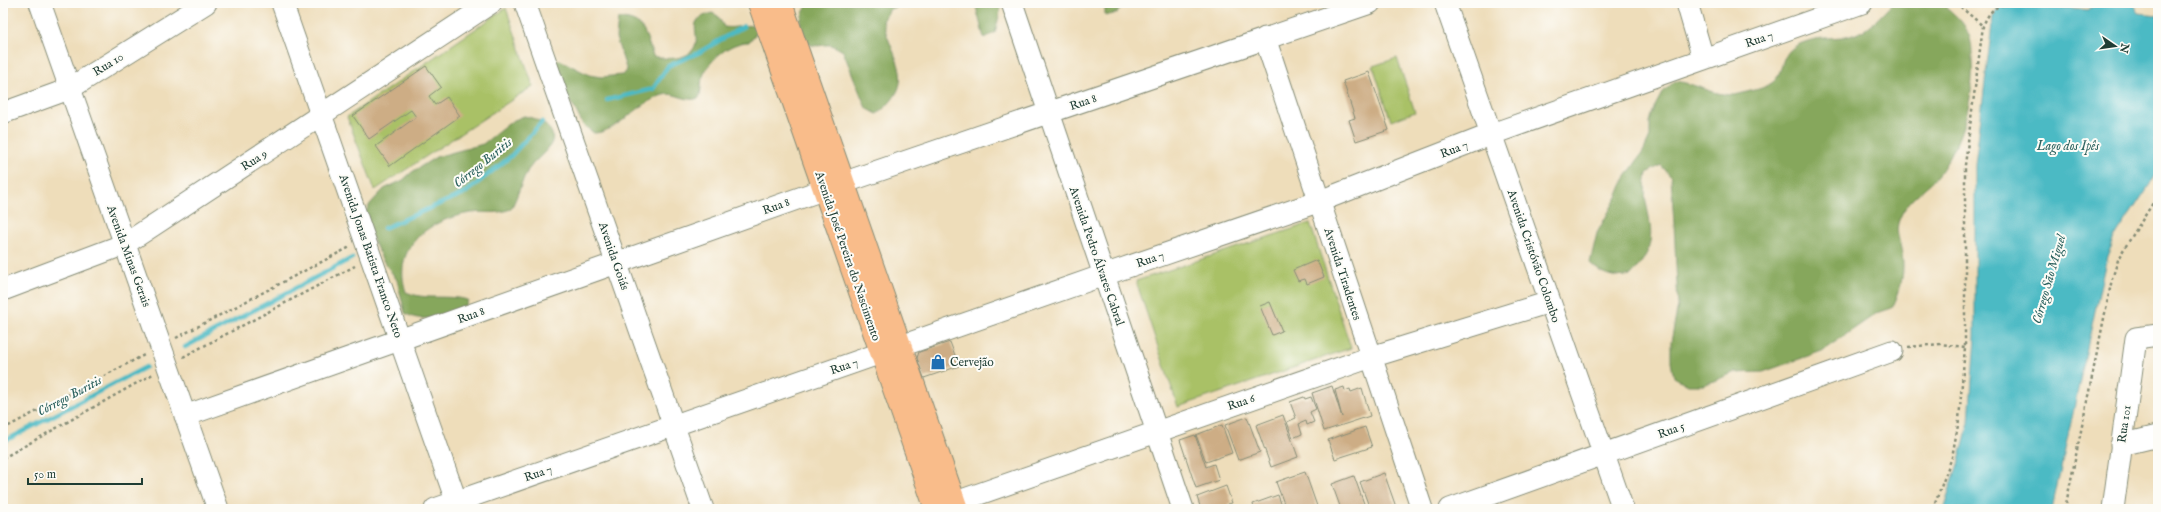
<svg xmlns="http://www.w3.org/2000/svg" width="2161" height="512" viewBox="0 0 2161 512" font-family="'IM FELL English',serif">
  <rect width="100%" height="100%" fill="#fdfcf7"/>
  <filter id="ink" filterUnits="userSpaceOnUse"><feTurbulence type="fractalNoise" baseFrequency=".025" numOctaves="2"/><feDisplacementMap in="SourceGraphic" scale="8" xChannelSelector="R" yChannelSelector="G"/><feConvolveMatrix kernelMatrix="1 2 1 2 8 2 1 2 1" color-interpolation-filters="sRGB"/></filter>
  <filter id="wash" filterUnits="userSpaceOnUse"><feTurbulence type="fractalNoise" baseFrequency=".012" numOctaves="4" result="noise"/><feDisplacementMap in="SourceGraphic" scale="16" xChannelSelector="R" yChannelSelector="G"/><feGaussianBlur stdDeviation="0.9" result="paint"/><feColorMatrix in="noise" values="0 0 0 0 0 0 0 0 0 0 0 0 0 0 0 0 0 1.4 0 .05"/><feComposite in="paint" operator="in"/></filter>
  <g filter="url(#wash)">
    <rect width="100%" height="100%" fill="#eeddba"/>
    <path fill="#a9c166" stroke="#647f4d" d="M506,8L533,86L375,190L347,117Z
      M1397,58L1415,112L1391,121L1373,66Z
      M1310,223L1351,348L1178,407L1136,281Z"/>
    <path fill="#86a75b" stroke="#527248" d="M809,3H908L890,9L883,21C891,60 921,80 877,114L866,108L843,51C839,49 835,46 831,45C823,44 817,48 809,44C792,36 801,14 809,3Z
      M975,3H1002L995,33L984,38Z
      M1105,3H1125L1117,13L1105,16Z
      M1893,3H1947V8C1955,15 1963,21 1967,31C1972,40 1972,50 1972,60C1974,100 1963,137 1942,170C1929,189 1907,197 1899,220C1895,231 1899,238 1901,249C1906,269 1901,291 1892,308L1877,313L1822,351L1763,372L1733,373L1704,385H1688L1674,377L1671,361V342L1678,306L1674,224L1671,177L1661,165L1647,173C1645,185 1644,196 1647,207C1650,221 1653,235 1648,250C1645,259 1637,268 1631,275C1613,279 1603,275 1590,263L1597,233L1619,193L1625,178L1643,152L1650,137V122L1654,108L1662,93L1675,81C1694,83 1716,96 1734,95C1741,94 1749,91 1755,90C1763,88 1774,84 1778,76C1785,59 1784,49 1805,42C1820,36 1834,39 1850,36C1867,33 1882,14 1893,3Z
      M712,13L718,16L724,27C736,29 744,24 754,26L757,32L749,42C730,42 710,59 703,76C700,83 702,91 699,98C685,103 675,91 663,95C639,102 616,133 594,133L583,125L574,107L557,86L552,60H560L589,75L601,77L622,75L627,71L616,38L618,19C645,19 645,34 653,56C667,60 693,61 696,42C697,36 694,28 696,23C698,17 706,15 712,13Z
      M524,116C537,118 562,130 549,147C543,155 534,161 528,170C521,182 518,196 511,209C494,215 487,211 471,213C430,219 391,246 406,292C425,301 447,294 468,300L466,305C447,312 424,326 405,313L397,280L382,259L363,218L370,204L384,189L403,180L412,172L436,157L483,144L512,121Z"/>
    <path fill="#4cbac4" stroke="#367c7c" d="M2097,3H2133L2139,13L2158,15V172L2117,234L2107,256L2052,509H1943L1959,461L1969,422L1975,337V165L1993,16L1999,6L2073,8L2088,10Z"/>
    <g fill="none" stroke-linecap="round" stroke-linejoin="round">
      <path stroke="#4cbac4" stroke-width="4.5" d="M607,100L653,89L668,66L698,53L744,26
        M384,228L465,193L510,157L542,122
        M185,347L352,258
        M3,442L146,367"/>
    </g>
    <g id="blocks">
      <path fill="#cdad85" d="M426,66L441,87L429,96L435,105L447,97L460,116L390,166L376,146L416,117L411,110L369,139L353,116Z
        M1369,72L1389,130L1356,141L1349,120L1355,118L1343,81Z
        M1317,260L1324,277L1307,284L1305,279L1298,281L1293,270Z
        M1270,302L1282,331L1272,335L1260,306Z
        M950,342L959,366L924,378L917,358L919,352Z
        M1332,386L1342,417L1335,390L1344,387L1345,391L1350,389L1351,392L1362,388L1370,416L1324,431L1312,393Z
        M1304,397L1305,399L1311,397L1316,409L1310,412L1314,422L1307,425L1306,421L1299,424L1302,434L1293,438L1287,422L1296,418L1290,402Z
        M1283,415L1298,457L1271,467L1256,425Z
        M1247,417L1260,452L1238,460L1225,425Z
        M1222,425L1232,453L1206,462L1196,435Z
        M1365,427L1372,447L1335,459L1328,440Z
        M1195,435L1206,467L1214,464L1219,480L1196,488L1180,440Z
        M1305,472L1318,509H1286L1276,482Z
        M1384,473L1396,507L1370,509L1360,482Z
        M1354,476L1366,509H1341L1332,484Z
        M1226,486L1232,503L1228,504L1230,509H1201L1197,497Z
        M1278,495L1283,509H1254L1253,504Z"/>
    </g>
  </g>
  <g filter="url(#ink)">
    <use href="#blocks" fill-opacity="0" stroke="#868d77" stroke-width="1"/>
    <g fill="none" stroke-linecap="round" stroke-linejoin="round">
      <g stroke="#868d77" stroke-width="23">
        <path id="minor" d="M40,3L218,509
          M282,3L459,509
          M525,3L703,509
          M1012,3L1183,509
          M1445,3L1623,509
          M1687,3L1703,58
          M1265,38L1422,509
          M3,113L69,89L206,3
          M3,290L125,244L491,3
          M185,416L825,189L1370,3
          M2121,445L2158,436
          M939,508L1371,357L1550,302
          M435,509L1104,275L1320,201L1492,134L1862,3
          M1450,509L1892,351
          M2113,509L2136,338L2158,335"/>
      </g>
      <g stroke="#868d77" stroke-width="24">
        <path id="major" d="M759,3L936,509
          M781,3L957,509"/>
      </g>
      <path stroke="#868d77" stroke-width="2.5" stroke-dasharray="3 3" stroke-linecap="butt" d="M1956,3L1983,26
        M176,338L350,247
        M1908,347L1940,344L1965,347
        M183,357L355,266
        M3,429L146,354
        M3,458L153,374
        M1933,509L1952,457L1959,420L1965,347V165L1983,26C1993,2 2002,5 2025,3
        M2065,509L2112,279L2119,257L2158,195"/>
      <use href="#minor" stroke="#fff" stroke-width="21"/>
      <use href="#major" stroke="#f9bc8a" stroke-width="22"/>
    </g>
  </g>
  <defs>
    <g id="shop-bare" transform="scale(1.2)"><path d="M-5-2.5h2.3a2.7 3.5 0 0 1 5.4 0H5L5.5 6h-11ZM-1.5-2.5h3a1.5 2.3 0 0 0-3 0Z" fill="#1f6fb2" stroke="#fdfcf7" stroke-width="2.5" paint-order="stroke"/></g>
  </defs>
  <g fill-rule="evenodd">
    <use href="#shop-bare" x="938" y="362"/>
  </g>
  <g text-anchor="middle" stroke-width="4" stroke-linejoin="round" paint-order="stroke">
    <g font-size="12" fill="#1f3d34" stroke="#fdfcf7">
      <text transform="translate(1759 39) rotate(-19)" y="4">Rua 7</text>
      <text transform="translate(108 64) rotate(-32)" y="4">Rua 10</text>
      <text transform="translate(1083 102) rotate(-19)" y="4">Rua 8</text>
      <text transform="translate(1454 149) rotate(-21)" y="4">Rua 7</text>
      <text transform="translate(254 160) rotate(-33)" y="4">Rua 9</text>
      <text transform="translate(776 206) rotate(-20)" y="4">Rua 8</text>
      <text transform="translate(129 256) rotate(70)" y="4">Avenida Minas Gerais</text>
      <text transform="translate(371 256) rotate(71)" y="4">Avenida Jonas Batista Franco Neto</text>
      <text transform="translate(614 256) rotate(71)" y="4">Avenida Goiás</text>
      <text transform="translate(848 256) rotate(71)" y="4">Avenida José Pereira do Nascimento</text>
      <text transform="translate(1097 256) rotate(71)" y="4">Avenida Pedro Álvares Cabral</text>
      <text transform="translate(1534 256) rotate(71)" y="4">Avenida Cristóvão Colombo</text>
      <text transform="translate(1150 259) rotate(-19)" y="4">Rua 7</text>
      <text transform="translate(1343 274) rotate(72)" y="4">Avenida Tiradentes</text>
      <text transform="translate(471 315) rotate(-20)" y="4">Rua 8</text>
      <text transform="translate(844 366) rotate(-19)" y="4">Rua 7</text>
      <text transform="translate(1241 402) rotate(-19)" y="4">Rua 6</text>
      <text transform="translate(2124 424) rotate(-82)" y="4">Rua 101</text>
      <text transform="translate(1671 430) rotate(-20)" y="4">Rua 5</text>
      <text transform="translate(538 473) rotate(-19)" y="4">Rua 7</text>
    </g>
    <g font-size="12" fill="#1f3d34" stroke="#fdfcf7" text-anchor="start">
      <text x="950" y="366">Cervejão</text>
    </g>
    <g font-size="13" font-style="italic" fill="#2c625f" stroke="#fdfcf7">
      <text x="2068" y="150">Lago dos Ipês</text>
      <text transform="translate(482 162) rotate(-39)" y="5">Córrego Buritis</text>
      <text transform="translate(2048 279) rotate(-74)" y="5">Córrego São Miguel</text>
      <text transform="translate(69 395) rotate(-28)" y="5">Córrego Buritis</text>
    </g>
  </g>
  <rect width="2161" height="512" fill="none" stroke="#fdfcf7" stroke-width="16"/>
  <g transform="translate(2115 46) rotate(103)" stroke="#fdfcf7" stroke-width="3" paint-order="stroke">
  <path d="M0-3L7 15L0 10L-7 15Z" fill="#1f3d34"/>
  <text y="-6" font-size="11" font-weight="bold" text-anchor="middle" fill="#1f3d34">N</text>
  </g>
  <path d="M28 478v6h114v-6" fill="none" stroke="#1f3d34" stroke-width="2"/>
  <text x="34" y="478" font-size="12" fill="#1f3d34" stroke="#fdfcf7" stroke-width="3" paint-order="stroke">50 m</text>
</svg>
